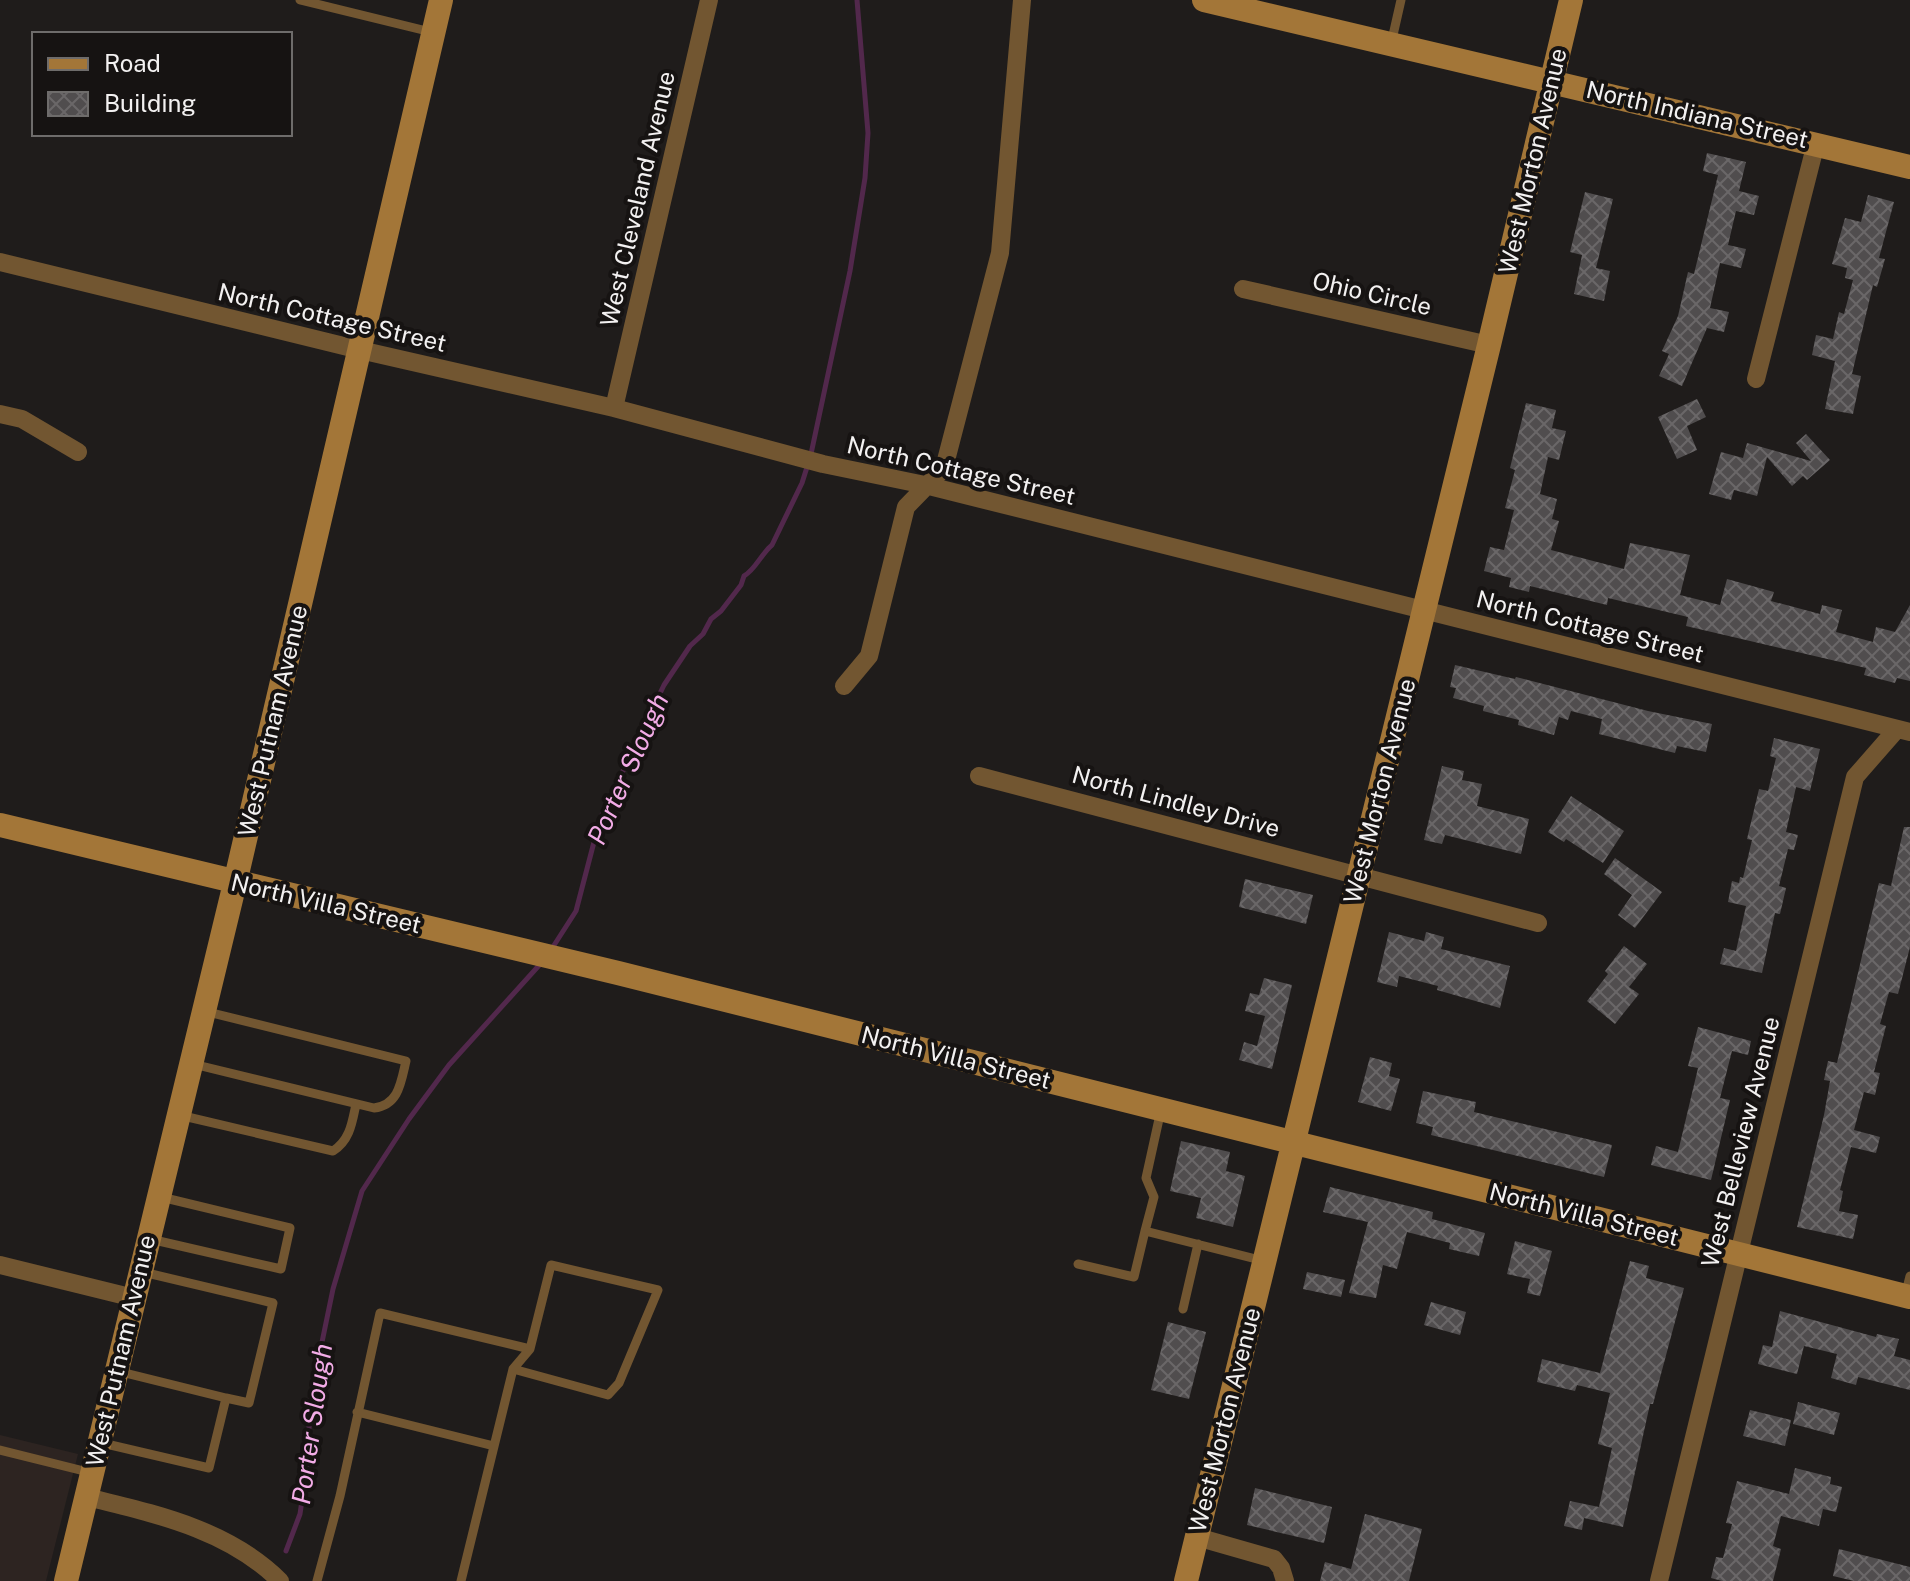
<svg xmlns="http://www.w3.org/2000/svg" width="1910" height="1581" viewBox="0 0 1910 1581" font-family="'Public Sans',sans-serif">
  <defs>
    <pattern id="building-cross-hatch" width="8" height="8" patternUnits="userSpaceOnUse" patternTransform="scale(2)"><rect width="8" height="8" fill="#504d4e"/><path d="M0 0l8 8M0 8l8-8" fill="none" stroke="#6a6768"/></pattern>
  </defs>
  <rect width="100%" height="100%" fill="#1f1c1b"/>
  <path fill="#2d2421" d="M0,1435L78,1454L46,1581H0Z"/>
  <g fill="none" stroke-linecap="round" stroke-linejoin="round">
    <path stroke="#52284c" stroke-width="5" d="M811,454L850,271L865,178L868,133L857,0
      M551,950L576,911L600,819L664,685L690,646L703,634L711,619L721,611L741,585L744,576C756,569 761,554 772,545L802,483L808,464
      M286,1551L300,1514L309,1453V1405L333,1289L362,1191L409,1119L449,1065L543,961"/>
  </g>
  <path fill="url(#building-cross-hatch)" d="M1707,153L1746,162L1739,191L1759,196L1754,215L1736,211L1728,245L1746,249L1741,268L1720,263L1710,308L1729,312L1724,332L1707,328L1682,386L1659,376L1669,354L1662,351L1678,316L1688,272L1694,274L1718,175L1703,171Z
    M1585,192L1613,199L1596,268L1610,271L1604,301L1574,294L1582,255L1570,252Z
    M1868,195L1894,202L1879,258L1885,259L1877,287L1873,285L1852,374L1861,376L1853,414L1825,409L1835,361L1812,355L1816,335L1833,339L1839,312L1844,314L1853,280L1845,278L1847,268L1832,264L1845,218L1861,222Z
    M1697,399L1706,417L1687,426L1697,450L1677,459L1658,417Z
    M1526,403L1556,410L1552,428L1566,431L1559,460L1548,457L1540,494L1557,499L1552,519L1559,521L1551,550L1624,569L1630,543L1690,555L1680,595L1720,605L1727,579L1774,592L1771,601L1820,614L1822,605L1842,610L1836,632L1873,642L1876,627L1895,632L1910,605V681L1897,678L1895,683L1864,675L1866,668L1686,626L1688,617L1608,598L1607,605L1530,586L1529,592L1509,587L1511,578L1484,571L1490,547L1504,550L1514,510L1505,508L1515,470L1510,468Z
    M1806,434L1830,460L1807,480L1803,476L1792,486L1767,457L1757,496L1734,490L1731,500L1709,494L1721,452L1743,458L1747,443L1811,461L1796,443Z
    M1455,665L1515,679L1516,677L1648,711L1712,724L1706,752L1677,746L1675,753L1599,734L1602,719L1571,711L1568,720L1559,717L1554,735L1518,725L1519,720L1483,711L1484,706L1453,698L1456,688L1450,687Z
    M1774,738L1820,749L1810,791L1796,787L1786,832L1798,835L1794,850L1788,849L1779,886L1786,888L1780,914L1775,913L1762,973L1720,964L1724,948L1736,951L1746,906L1728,902L1732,881L1739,883L1740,877L1743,878L1752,840L1747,839L1759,789L1768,791L1776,758L1770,756Z
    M1442,766L1464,771L1462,780L1482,784L1477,806L1529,819L1521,854L1445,835L1442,844L1424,840Z
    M1571,796L1624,831L1603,863L1566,839L1564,842L1548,832Z
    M1904,827H1910V947L1898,994L1889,992L1880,1024L1886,1026L1874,1072L1880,1073L1875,1095L1864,1092L1854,1130L1880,1137L1876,1153L1851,1147L1840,1190L1843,1191L1839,1211L1858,1215L1853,1239L1797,1227L1824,1115L1830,1081L1824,1080L1828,1061L1837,1063L1879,883L1891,886Z
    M1615,858L1662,892L1635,928L1618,915L1632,895L1604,874Z
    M1245,879L1313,895L1306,924L1239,907Z
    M1389,932L1424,941L1426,932L1444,937L1441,949L1510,966L1500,1008L1437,990L1438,986L1399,976L1397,987L1377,982Z
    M1624,946L1647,964L1629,987L1639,994L1615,1024L1587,1001L1608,974L1605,971Z
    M1264,978L1292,985L1272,1069L1239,1060L1244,1042L1257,1046L1265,1016L1245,1011L1250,993L1259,995Z
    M1698,1027L1751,1041L1748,1055L1732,1051L1720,1098L1730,1100L1711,1180L1651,1165L1656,1146L1678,1152L1698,1068L1688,1066Z
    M1370,1057L1392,1063L1389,1076L1400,1079L1391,1111L1358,1102Z
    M1423,1091L1476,1102L1474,1112L1612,1145L1604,1177L1431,1135L1433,1127L1416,1123Z
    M1181,1141L1230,1152L1226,1171L1245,1176L1233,1227L1196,1218L1201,1198L1170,1191Z
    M1330,1187L1433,1212L1432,1219L1485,1233L1479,1256L1449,1249L1450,1243L1407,1232L1397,1269L1383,1265L1376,1298L1349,1293L1368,1222L1323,1212Z
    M1515,1241L1552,1251L1540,1296L1527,1293L1530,1279L1507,1274Z
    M1630,1261L1649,1266L1646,1278L1684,1288L1653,1404H1650L1623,1527L1584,1518L1582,1530L1564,1526L1570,1501L1599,1507L1612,1448L1598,1444L1610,1393L1577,1385L1575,1391L1537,1382L1542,1359L1600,1373Z
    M1307,1272L1345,1280L1341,1297L1303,1289Z
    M1431,1302L1466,1312L1460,1335L1424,1325Z
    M1780,1311L1876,1337L1877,1334L1899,1339L1894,1356L1910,1360V1390L1858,1377L1856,1385L1831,1378L1837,1354L1804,1346L1797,1374L1758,1364L1763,1345L1772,1347Z
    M1168,1322L1206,1332L1189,1399L1151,1390Z
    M1798,1402L1840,1413L1834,1435L1793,1424Z
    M1750,1410L1791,1420L1785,1446L1743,1436Z
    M1795,1468L1831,1477L1830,1484L1842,1487L1836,1512L1823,1509L1819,1526L1781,1516L1773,1546L1781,1549L1773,1581H1722L1711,1578L1716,1557L1723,1558L1732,1524L1726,1523L1737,1481L1789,1494Z
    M1255,1488L1332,1507L1324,1543L1247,1525Z
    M1365,1514L1422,1529L1409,1581H1320L1325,1562L1351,1569Z
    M1839,1549L1910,1567V1581H1854L1833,1576Z"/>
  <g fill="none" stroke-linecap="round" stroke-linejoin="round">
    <path stroke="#725631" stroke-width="9" d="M300,0L431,32
      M1391,44L1401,0
      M193,1064L374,1108C399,1105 401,1082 406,1061L204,1011
      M1161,1110L1146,1178L1154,1197L1145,1231L1264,1261
      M179,1115L333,1151C350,1140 352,1123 356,1104
      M150,1239L281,1269L290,1228L161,1197
      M1078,1264L1134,1277L1145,1231
      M1905,1296L1910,1276
      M1183,1309L1198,1244
      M117,1371L226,1398
      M357,1412L494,1446
      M102,1443L209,1468L226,1398L249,1403L273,1303L143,1272
      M0,1450L92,1473
      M317,1581L340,1496L380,1313L530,1349
      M461,1581L513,1369L530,1349L551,1265L658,1290L619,1383L608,1395L513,1369"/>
    <path stroke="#725631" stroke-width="18" d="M0,262L360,350L614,408L823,464L925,485L1910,732
      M1243,289L1489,345
      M1756,379L1816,143
      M614,408L709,0
      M0,414L22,419L78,452
      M844,686L869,656L906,507L944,468L1000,253L1022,0
      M979,776L1538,923
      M0,1265L134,1298
      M87,1497C155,1514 228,1529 280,1581
      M1197,1537L1274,1559L1281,1568L1285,1581
      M1659,1581L1855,777L1897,729"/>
    <path stroke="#a37638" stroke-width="24" d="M1204,0L1910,167
      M0,825L618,973L1910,1297
      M66,1581L235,883L441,0
      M1186,1581L1489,345L1571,0"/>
  </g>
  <g text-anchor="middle" stroke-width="8" stroke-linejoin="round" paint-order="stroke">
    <g font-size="24" fill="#f3f1f1" stroke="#161312">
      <text transform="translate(1697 115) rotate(13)" y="8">North Indiana Street</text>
      <text transform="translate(1533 161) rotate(-77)" y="8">West Morton Avenue</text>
      <text transform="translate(638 199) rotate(-77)" y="8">West Cleveland Avenue</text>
      <text transform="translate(1372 294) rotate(13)" y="8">Ohio Circle</text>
      <text transform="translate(332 318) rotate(13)" y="8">North Cottage Street</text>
      <text transform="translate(961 471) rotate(13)" y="8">North Cottage Street</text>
      <text transform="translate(1590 627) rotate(14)" y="8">North Cottage Street</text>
      <text transform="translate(273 721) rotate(-77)" y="8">West Putnam Avenue</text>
      <text transform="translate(1380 791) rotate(-76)" y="8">West Morton Avenue</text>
      <text transform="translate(1176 802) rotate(15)" y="8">North Lindley Drive</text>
      <text transform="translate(326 904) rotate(13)" y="8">North Villa Street</text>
      <text transform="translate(956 1058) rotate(14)" y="8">North Villa Street</text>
      <text transform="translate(1741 1142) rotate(-76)" y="8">West Belleview Avenue</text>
      <text transform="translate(1584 1215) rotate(14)" y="8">North Villa Street</text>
      <text transform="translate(121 1351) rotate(-77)" y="8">West Putnam Avenue</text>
      <text transform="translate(1225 1420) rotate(-76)" y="8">West Morton Avenue</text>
    </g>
    <g font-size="26" font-style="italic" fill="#f3ace7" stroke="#161312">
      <text transform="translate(628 769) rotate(-66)" y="9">Porter Slough</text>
      <text transform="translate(312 1424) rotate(-82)" y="9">Porter Slough</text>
    </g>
  </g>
  <rect x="32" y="32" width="260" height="104" fill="#161312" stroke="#6e6c6b" stroke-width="2"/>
  <rect x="48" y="58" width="40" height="12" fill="#a37638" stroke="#6e6c6b" stroke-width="2"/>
  <text x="104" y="72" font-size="24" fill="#f3f1f1">Road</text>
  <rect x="48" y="92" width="40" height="24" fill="url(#building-cross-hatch)" stroke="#6e6c6b" stroke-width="2"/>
  <text x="104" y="112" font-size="24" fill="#f3f1f1">Building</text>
</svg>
